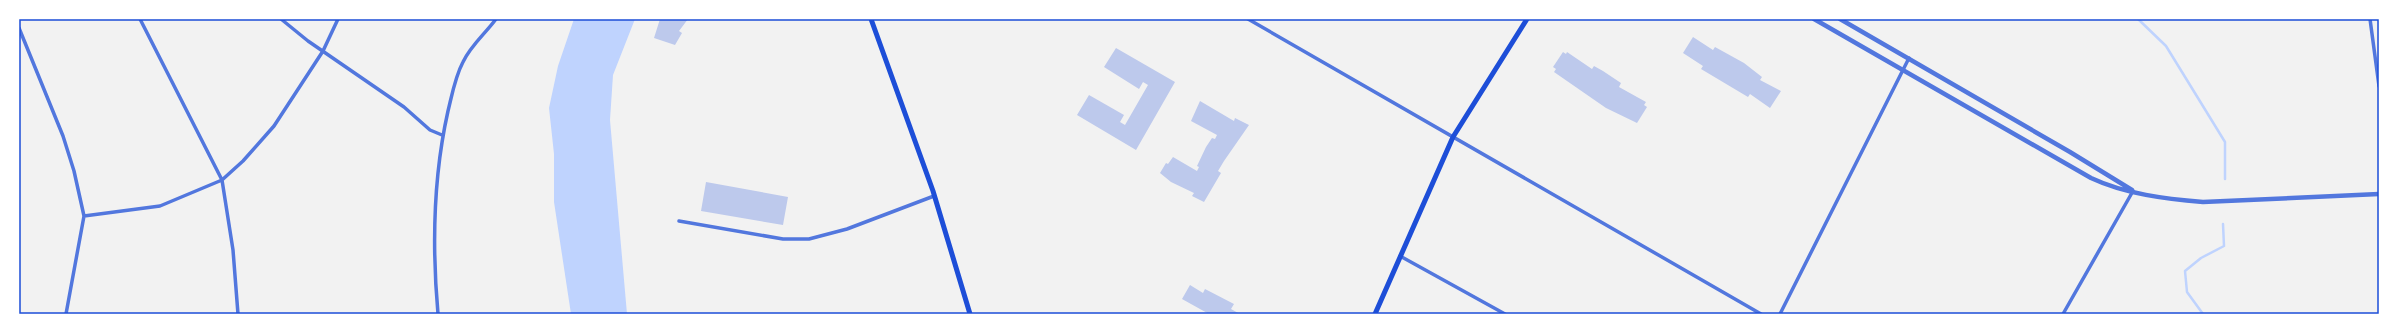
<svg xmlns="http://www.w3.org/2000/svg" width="2398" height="333" viewBox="0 0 2398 333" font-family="Cabin,sans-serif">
  <rect width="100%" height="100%" fill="#f2f2f2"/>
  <path fill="#bfd3fe" d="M574,19H635L613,75L610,120L627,314H571L554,202V154L549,108L558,66Z"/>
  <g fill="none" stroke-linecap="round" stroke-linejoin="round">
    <path stroke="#bfd3fe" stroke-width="2.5" d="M2138,19L2166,46L2225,142V179
      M2203,314L2187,292L2185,271L2201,258L2224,246L2223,224"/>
  </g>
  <path fill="#bdc9ec" d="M660,19H688L679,31L682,33L675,45L654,38Z
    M1693,37L1713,50L1715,47L1744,63L1762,77L1760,80L1781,91L1770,108L1750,94L1748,97L1701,69L1703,66L1683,53Z
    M1116,48L1175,82L1136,150L1077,115L1089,95L1124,115L1120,122L1125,125L1148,85L1143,82L1139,89L1104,67Z
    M1563,52L1566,54L1567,52L1592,69L1594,66L1603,71L1621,83L1619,87L1646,102L1644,105L1647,107L1637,123L1606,108L1554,72L1556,69L1553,67Z
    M1200,101L1234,121L1235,118L1249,125L1224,161L1218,171L1221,173L1204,202L1192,196L1194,193L1171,182L1160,173L1166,163L1168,164L1173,157L1197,171L1199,167L1197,166L1206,147L1212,138L1215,139L1217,135L1191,121Z
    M706,182L788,197L783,225L701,211Z
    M1190,285L1203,293L1205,289L1234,304L1231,309L1240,314H1209L1182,299Z"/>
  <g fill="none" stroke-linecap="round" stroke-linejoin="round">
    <path stroke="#5277de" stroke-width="3.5" d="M140,19L222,180L233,250L238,314
      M281,19L308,41L404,107L430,130L442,135
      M1248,19L1761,314
      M2370,19L2379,86
      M19,28L63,136L74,171L84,216L66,314
      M84,216L160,206L222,180L243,161L274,126L323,51L338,19
      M679,221L783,239H809L847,229L934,196
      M1400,256L1505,314
      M438,314C432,247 433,178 448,111C452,95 455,77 463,62C471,45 485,34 496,19
      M1780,314L1909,58
      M2063,314L2133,191"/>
    <path stroke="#5277de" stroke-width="4.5" d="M1814,19L2091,178C2125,194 2166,199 2203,202L2379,194
      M1840,19L2070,152L2132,190"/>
    <path stroke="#1d4ed8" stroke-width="5" d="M871,19L933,191L970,314
      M1375,314L1453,137L1527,19"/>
  </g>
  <rect width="2398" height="333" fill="none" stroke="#ffffff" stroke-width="40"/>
  <rect x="20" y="20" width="2358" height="293" fill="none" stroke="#1d4ed8" stroke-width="1.5"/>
</svg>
